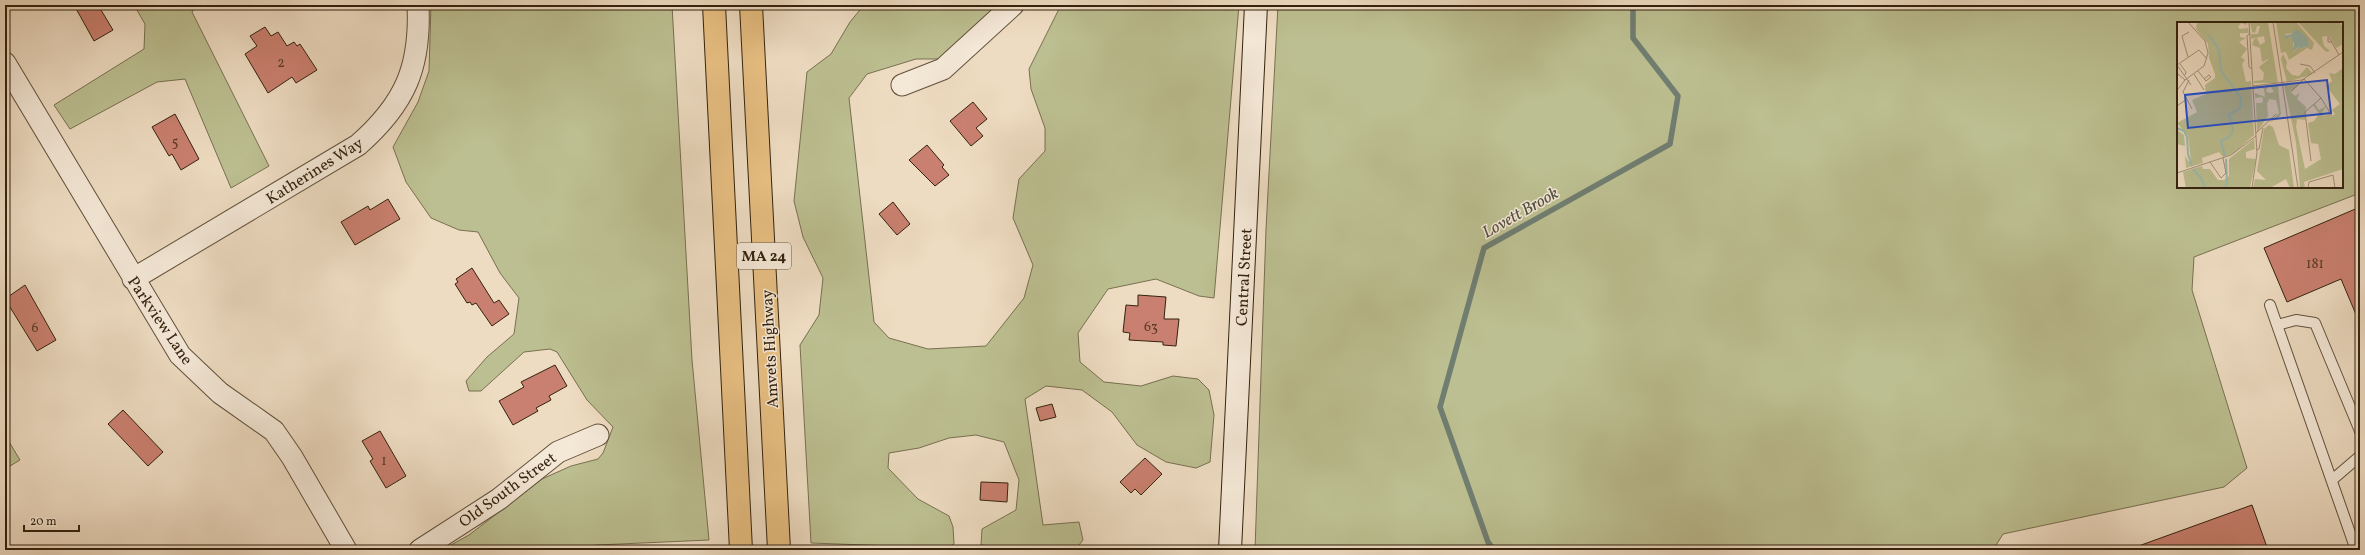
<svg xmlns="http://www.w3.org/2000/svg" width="2365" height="555" viewBox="0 0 2365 555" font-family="Vollkorn,serif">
  <rect width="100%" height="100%" fill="#eedcc2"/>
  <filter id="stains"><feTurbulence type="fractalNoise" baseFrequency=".005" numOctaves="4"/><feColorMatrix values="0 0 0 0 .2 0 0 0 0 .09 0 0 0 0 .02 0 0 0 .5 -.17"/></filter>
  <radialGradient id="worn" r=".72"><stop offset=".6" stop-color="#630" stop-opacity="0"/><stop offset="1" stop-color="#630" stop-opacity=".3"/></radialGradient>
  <path fill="#bcbf91" stroke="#787050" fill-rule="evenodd" d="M134,5H198L192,12L269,166L231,188L185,79L157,82L70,129L54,105L144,49L145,24Z
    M431,5H672L692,360L709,540L597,545L558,550H442L469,535L542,479L571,466L598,459L603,453L613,427L587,400L557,352L550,349L524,352L481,391H469L466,381L487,357L514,334L519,298L500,273L478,232L459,230L431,218L406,182L393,147L418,102L429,71Z
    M864,5H999L944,59H916L867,74L849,98L874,322L889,338L928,349L986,346L1024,298L1033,265L1013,218L1019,179L1045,151V128L1031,89L1029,69L1061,5H1239L1214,298L1199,296L1156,279L1108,289L1078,333L1080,362L1104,382L1141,386L1173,376L1198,379L1209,390L1214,415L1210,462L1196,468L1166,462L1137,445L1112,412L1082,390L1046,386L1025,399L1043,525L1079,522L1083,540L1075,550H1029L981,545L982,529L1016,510L1019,480L1004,442L976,435L949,438L919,448L889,453L888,468L918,499L949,516L953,527L954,544L947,548L811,543L800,345L819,315L823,278L803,237L794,201L807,72L831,54L850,22Z
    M1278,5H2360V193L2194,257L2192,290L2247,468L2224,487L2003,534L1993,550H1255L1266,229ZM2178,23H2342V187H2178Z
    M5,435L20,460L5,469Z"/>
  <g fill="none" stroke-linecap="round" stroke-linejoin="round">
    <path stroke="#707e71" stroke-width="5.5" d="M1494,550L1488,542L1440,407L1484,248L1670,144L1678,96L1633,38V5"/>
  </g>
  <path fill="#ca8070" stroke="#33220e" d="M74,5H98L113,30L94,41Z
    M265,27L271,36L278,32L287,46L294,42L297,46L300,44L317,70L296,83L292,77L268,93L245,54L257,46L250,36Z
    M973,102L987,119L976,128L983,136L971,146L950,121Z
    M175,114L199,159L181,170L172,154L169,156L152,127Z
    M927,145L944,165L942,167L949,175L935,186L909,160Z
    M388,199L400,219L355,245L341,222L368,206L370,210Z
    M893,202L910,224L897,235L879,214Z
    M2360,207V324L2341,279L2287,302L2264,248Z
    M472,268L494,303L499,300L509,314L492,326L476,303L472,305L470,302L467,303L455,284L458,282L456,279Z
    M25,285L56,340L37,351L5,299Z
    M1138,295L1166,297L1164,319H1179L1176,346L1163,345V342L1129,340L1130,333L1123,332L1126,305L1138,306Z
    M555,365L567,386L549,396L551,400L536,408L538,411L513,425L499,401L524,387L521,382Z
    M1052,404L1056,417L1040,421L1036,408Z
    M123,410L163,452L148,466L108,424Z
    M380,431L406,476L386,488L370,461L373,459L362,441Z
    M1145,458L1162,474L1141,495L1135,489L1131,493L1120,482Z
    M981,482L1008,483L1007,502L980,500Z
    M2252,505L2268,550H2134L2133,548Z"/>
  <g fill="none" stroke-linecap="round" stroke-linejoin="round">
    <g stroke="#62503b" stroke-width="12">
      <path id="lane" d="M2270,305L2356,550
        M2277,325L2296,320L2315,323L2360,431
        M2332,480L2360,456"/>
    </g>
    <g stroke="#62503b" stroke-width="23">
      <path id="street" d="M5,63L180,355L220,393L274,431L292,457L346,550
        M902,85L943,69L1013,5
        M133,279L358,145C405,104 421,67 418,5
        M420,550L499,499L558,452L598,435"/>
    </g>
    <g stroke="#33220e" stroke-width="24">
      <path id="secondary" d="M1230,550L1256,5"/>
    </g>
    <g stroke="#33220e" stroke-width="24">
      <path id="highway" d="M714,5L741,550
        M751,5L779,550"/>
    </g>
    <use href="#lane" stroke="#f4e8d7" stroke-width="10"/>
    <use href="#street" stroke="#f4e8d7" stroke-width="21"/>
    <use href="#secondary" stroke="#f4e8d7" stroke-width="22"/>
    <use href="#highway" stroke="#e7be81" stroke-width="22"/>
  </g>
  <g text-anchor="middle" stroke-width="3" stroke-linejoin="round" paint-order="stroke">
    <g font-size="14" fill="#593a26">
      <text x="281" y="67">2</text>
      <text x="175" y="146">5</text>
      <text x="2315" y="268">181</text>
      <text x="1151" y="331">63</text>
      <text x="35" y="332">6</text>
      <text x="384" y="465">1</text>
    </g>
    <rect fill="#f4e8d7" stroke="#6d5d4a" stroke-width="1" x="737" y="243" width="54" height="26" rx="3"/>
    <g font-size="15" font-weight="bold" fill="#33220e">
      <text x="764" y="261">MA 24</text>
    </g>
    <g font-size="16" fill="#33220e" stroke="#f4e8d7">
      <text transform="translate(314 170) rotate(-32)" y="6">Katherines Way</text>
      <text transform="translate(1243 277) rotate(-87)" y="6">Central Street</text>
      <text transform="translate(161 320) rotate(56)" y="6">Parkview Lane</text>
      <text transform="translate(769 349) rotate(-93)" y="6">Amvets Highway</text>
      <text transform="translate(507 489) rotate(-36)" y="6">Old South Street</text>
    </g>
    <g font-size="17" font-style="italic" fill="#525040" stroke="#f4e8d7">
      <text transform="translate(1520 212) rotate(-30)" y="6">Lovett Brook</text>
    </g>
  </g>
  <g transform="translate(2177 22)">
    <rect width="166" height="166" fill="#eedcc2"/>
    <path d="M20,0H71L69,3L64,1L61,5L63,7L71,6L72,11H63V15L69,16L62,20L70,27L64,35L68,38L65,42L69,60L74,59L77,113L57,131L46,135L42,130L25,136L26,141L9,146L8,134L12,140L14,139L11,114L0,101L20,90L15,78L29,72L28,63L38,56V52L32,36L31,22L19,7ZM73,0H91L101,61H77V59L86,58L87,51L82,45L93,36L85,40L83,26L75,23L77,17L80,16L83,23L88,20L87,14L74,17V12H81L83,4H80L78,11L75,10ZM99,0H119L137,21L135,28L130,26L112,38L109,30L104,31ZM118,8L131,17L132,24L123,27V24L116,30V20L113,14L108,15L109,12L117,11ZM121,0H162L166,5V22L159,26L153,15L148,14L145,15L147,24L153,29L149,30ZM106,32L110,40L109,46L115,53L122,54L130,45L136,52L110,60L104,37ZM166,32V147L127,160L128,166H123L119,120L107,63L124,60L114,70L118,74L123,71L120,77L129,85L128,98L120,97L119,105L128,147L144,137L141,122L134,121L131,101L137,99L142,92L136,83L138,82L142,88L149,84L145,91L147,94L153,92L154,95L158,92L155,88L163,82L149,64L155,59L152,51L158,52L166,46ZM93,64H101L104,92L101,97L92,100L102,91L99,78L92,77L90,82L91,94L80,110L79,81H85L86,78L85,75L78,76V71L88,75L87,67L85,66L91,65L89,69L92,71L97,70ZM92,103L96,105L102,123L112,128L117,166H113L109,157L93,166H76L78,157L89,158L80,149L87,107ZM0,108L7,113L8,124L0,122ZM77,117L78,127L69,130V136L79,137L73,166H9L6,150L25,144L26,147H33L41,158H47L52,154V137Z" fill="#bcbf91" fill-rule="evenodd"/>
    <path d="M118,8H121L131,17L132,24L122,27L123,24L115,30L117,22L113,14L109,17L107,14L115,12Z" fill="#99bcb3"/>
    <path fill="none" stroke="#99bcb3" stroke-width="2" d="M32,13L42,28L44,49L64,76L63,86L52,93L56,108L52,115L44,119L48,134M0,106L7,109L10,115L11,132L15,144M16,147L24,156L28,166M48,166L50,160L49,137"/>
    <path fill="none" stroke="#a3927a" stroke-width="1" d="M72,0L80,131L75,166M96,0L121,166M73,11L70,14L72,45L75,47M155,20H151V15L153,17L162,33M11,35L5,14L12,10M3,42L9,50L8,53M123,42L133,44L138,51M0,43L22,28L30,37M0,43L14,63M21,49L29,59L34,55L32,53L27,57M0,51L8,58L1,67M17,52L27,68M8,58L27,44L31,31L28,19L11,0M12,58L6,70L15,87M76,64L125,58L166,30M115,69L127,57L144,76L155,94M0,84L10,77M79,111L99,92M79,128L82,127L86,106M134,139L128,90L144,76M33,140L44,156L49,151L46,136M0,151L54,133L79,114M131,166L132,160L156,153L158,166"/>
    <path fill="#1d4ed8" fill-opacity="0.15" stroke="#1d4ed8" stroke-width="2" d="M150,58L154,91L11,106L8,73Z"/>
    <rect width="166" height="166" fill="none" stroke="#33220e" stroke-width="2"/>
  </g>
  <rect width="2365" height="555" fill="none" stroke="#eedcc2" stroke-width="20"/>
  <rect x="6" y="6" width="2353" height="543" fill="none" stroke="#33220e" stroke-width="2"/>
  <rect x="10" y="10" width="2345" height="535" fill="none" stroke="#33220e"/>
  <path d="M24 525v6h55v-6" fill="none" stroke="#33220e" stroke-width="2"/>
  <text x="30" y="525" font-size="12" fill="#33220e" stroke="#f4e8d7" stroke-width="3" paint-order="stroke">20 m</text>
  <rect width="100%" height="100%" filter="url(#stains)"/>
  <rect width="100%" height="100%" fill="url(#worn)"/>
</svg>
